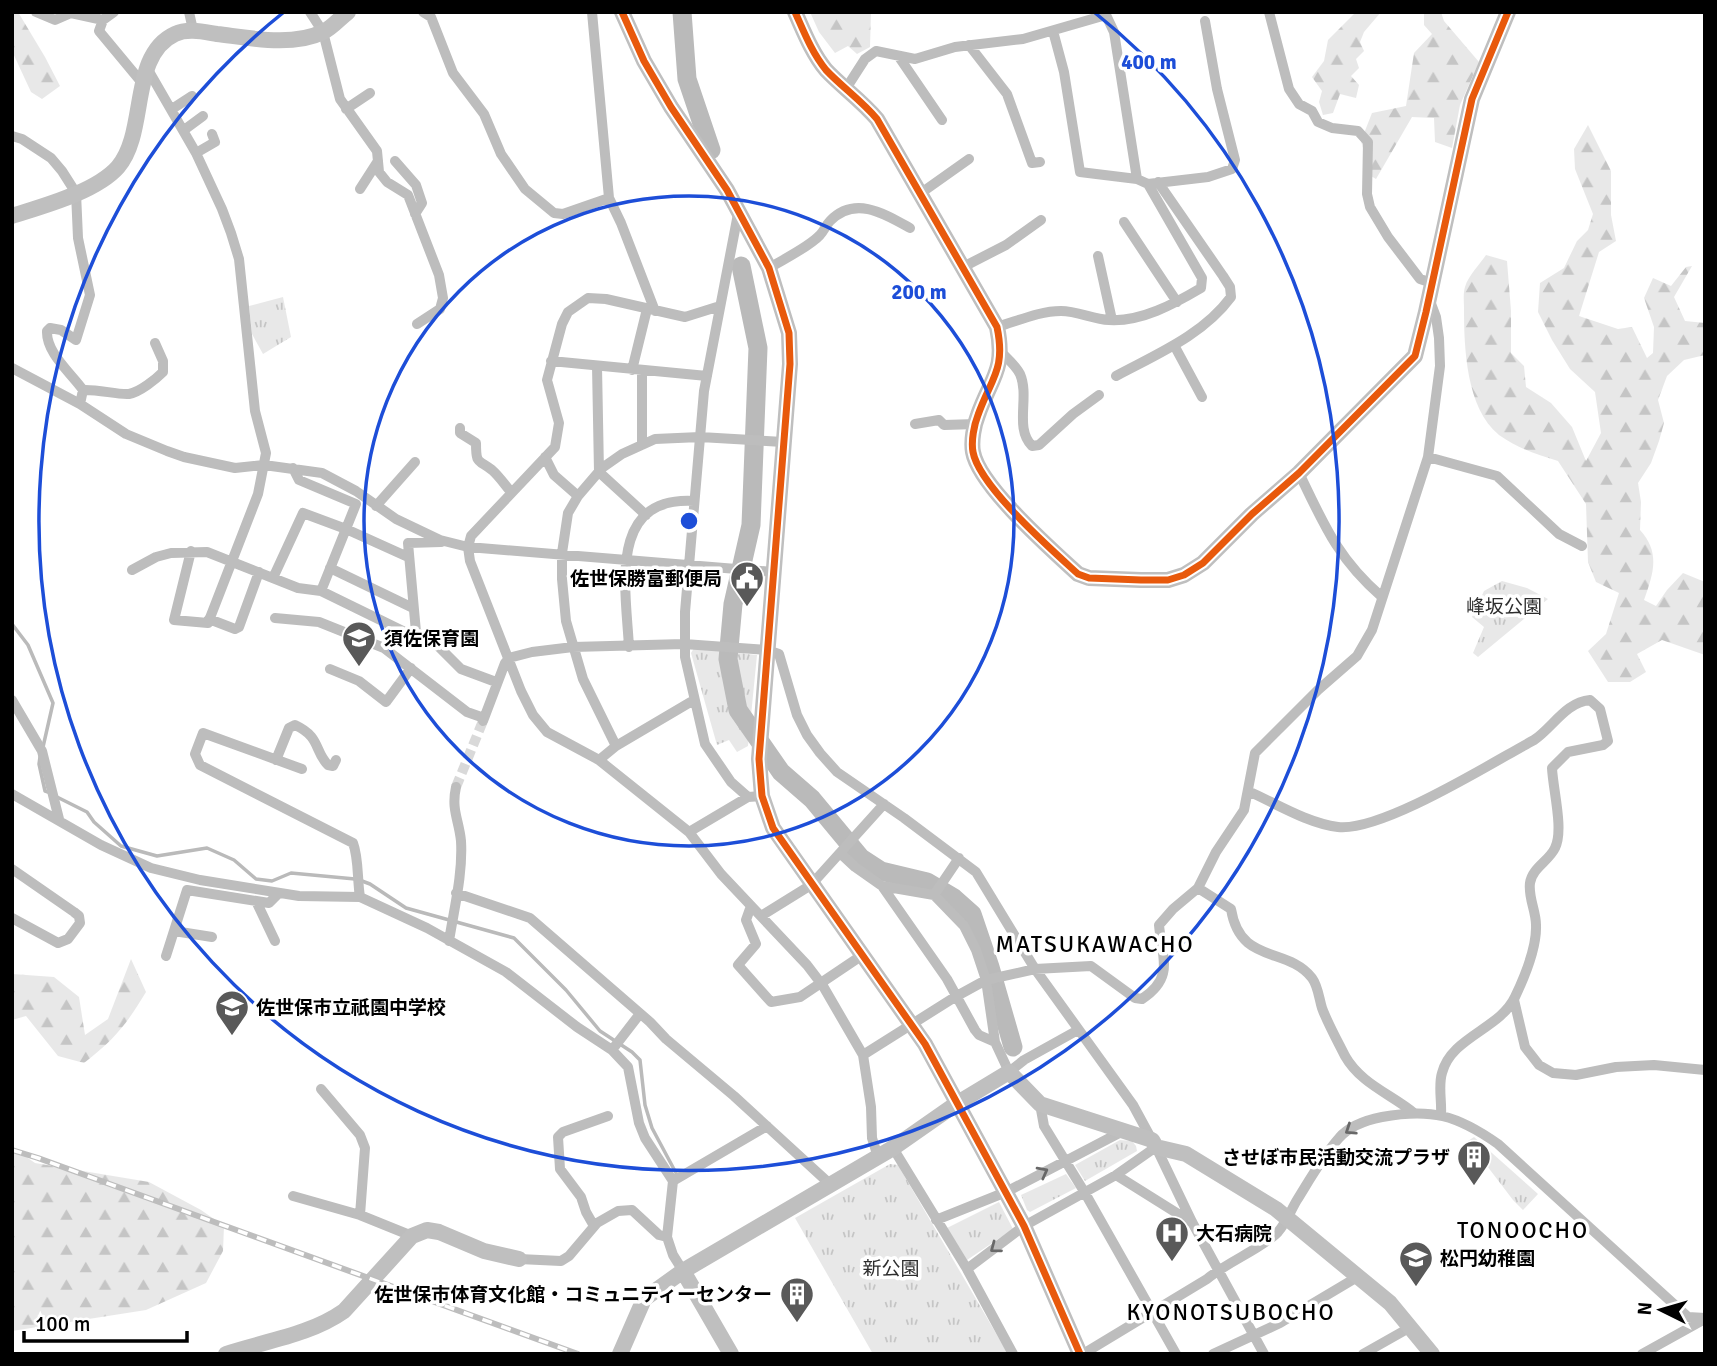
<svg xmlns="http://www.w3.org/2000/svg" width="1717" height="1366" viewBox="0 0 1717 1366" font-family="Signika,'Noto Sans JP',sans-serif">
  <defs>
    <pattern id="forest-firs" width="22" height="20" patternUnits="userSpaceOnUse" patternTransform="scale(1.75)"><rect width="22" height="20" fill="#e8e8e8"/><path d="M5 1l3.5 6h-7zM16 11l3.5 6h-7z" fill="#c5c5c5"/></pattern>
    <pattern id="park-tufts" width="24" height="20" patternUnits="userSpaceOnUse" patternTransform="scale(1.75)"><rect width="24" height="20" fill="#e8e8e8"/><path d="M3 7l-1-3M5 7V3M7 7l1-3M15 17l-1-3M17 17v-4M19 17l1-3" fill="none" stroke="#c5c5c5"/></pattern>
  </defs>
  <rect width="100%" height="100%" fill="#fff"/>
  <path fill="url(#forest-firs)" d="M12,12H18L45,57L60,86L42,99L31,92L12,51Z
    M810,12H871L870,47L857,54L848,46L835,53L819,32Z
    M1356,12H1381L1364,32L1360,42L1364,51L1356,59L1359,68L1351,76L1359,85L1356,98L1340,94L1333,113L1323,115L1319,102L1322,91L1312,77L1324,61L1328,40Z
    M1424,12H1441L1444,21L1479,62L1460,105L1452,148L1435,142L1434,118L1412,117L1376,179L1371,176L1361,141L1372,113L1406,106L1414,53L1432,34L1424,25Z
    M1588,125L1611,171V215L1616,241L1599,252L1579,316L1618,329L1632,327L1647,358L1653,353L1654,327L1644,298L1653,278L1671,286L1686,267L1692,266L1674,297L1685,321L1705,323V355L1684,360L1667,376L1658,400L1664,423L1659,441L1651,463L1638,483L1641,502L1640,530C1661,553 1653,574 1644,600L1656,606L1667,590L1683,573L1705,582V655L1662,640L1637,654L1646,672L1630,682H1608L1588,651L1606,634L1619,593L1596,582L1588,562L1586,504L1558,461C1538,455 1517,448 1499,435C1466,408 1464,348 1464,308C1464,302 1463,293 1465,287C1468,276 1480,264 1486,255L1507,261L1511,311V353L1524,366L1526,387L1551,403L1572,427L1586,461L1601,433L1595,392L1570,369L1552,340L1538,312L1540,283L1564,268L1577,241L1588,230L1593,214L1575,169L1574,149Z
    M131,959L146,992C126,1025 115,1039 84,1063L58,1056L26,1016L12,1020V974L54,977L79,997L85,1035L108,1019Z
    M12,1147L35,1163L149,1182L201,1210L224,1226L223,1251L206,1283L146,1310L12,1331Z"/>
  <path fill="url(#park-tufts)" d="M283,297L291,337L263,354L252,334L249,306Z
    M1502,581L1527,588L1548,599L1478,657L1473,653L1484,627L1472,617L1484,591Z
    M694,648L757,655L748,746L737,752L729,740L717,745L691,653Z
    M1474,1137L1538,1194L1523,1210L1513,1200L1468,1141Z
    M1120,1140L1132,1141L1136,1146L1137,1151L1085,1181L1075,1165Z
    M890,1164L898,1165L1008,1354H873L795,1218Z
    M1066,1174L1076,1188L1030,1212L1027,1210L1021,1195Z
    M999,1202L1013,1229L967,1260L947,1228Z"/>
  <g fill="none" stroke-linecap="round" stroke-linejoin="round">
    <path stroke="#bababa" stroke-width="3.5" d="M12,624L28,645L53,703L43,747
      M40,757L39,764L45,791L48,792
      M55,796L87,812L94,822L121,846L157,856L207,848L234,860L256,879L272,881L291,873L355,879
      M362,881L370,884L406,908L514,938L566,990L600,1031L632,1052L640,1060L645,1105L652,1128L676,1173"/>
    <path stroke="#bababa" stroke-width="19" d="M682,12L687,79L711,150
      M741,266L758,348L751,525L733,604L728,659L738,710L781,772L812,799L861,858L881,871L927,882L954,898L972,914L990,967L1013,1047"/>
    <path stroke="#d9d9d9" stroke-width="10" stroke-dasharray="10 5" stroke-linecap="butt" d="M456,787L483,721"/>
    <path stroke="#bdbdbd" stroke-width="10" d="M36,12L55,20L71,13L103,20
      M114,12L103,20L99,31L143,84
      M189,12L193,30
      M310,12L323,32L340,99L377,151L379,172L387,182L408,195L439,275L443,298L440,309L417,324
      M423,12L431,17L453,73L484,114L501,154L525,189L554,213L563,214L609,198
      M592,12L609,198L621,223L655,311
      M1269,12L1289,89L1299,104L1312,111L1318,122L1332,128L1358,131L1368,142L1367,194L1370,207L1388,237L1420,279L1432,283
      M1053,31L1064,72L1080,172L1137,179L1148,184L1208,177L1232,169L1235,160L1217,89L1205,21
      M969,45L1007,94L1032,163L1040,162
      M899,57L942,120
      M147,68L196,153L222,209L231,233L239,259L255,411L266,453L258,494L208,623L174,620L191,551
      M847,87L865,59L876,51L915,59L955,47L1023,39L1106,15L1114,32L1137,179
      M172,109L192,96
      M346,109L370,93
      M184,130L203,116
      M12,136L22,139L51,158L62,171L76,193L78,238L90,295L76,340L61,330L50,328L47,331C46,353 71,373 83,390L80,404
      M196,153L215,142L212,134
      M395,161L416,185L422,203L415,214
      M360,189L378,161
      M921,193L969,159
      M738,214L704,391L685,612V657L705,744L731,782L748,797L762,796
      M1124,222L1177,302
      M1098,256L1112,320
      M963,267L1006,245L1041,220
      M769,268C784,259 809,247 820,235C824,231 826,225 830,221C855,195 885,214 910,228
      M720,306L685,317L606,299L588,298L568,312L562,324L547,380L559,423L555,447L471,536L468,547L470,561L521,691L533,715L547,732L599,760L689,832L721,874L807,965L823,986L863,1055L871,1107L872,1138L878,1157
      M997,327C1018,321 1039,311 1061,311C1077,311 1093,319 1109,320C1141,322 1174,304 1201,288L1202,278L1148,184
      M1174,345L1202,397
      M1001,352C1008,359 1016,366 1020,374C1030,397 1014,428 1032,446L1039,445L1073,414L1099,395
      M551,361L707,376
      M597,366L599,472L646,515
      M12,368L80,404L126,434L167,451L184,457L235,468L264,465L322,473L356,491L396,519L440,540L468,547L773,572
      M632,370L647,309
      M642,371V445
      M1116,376C1157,354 1203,335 1231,297L1230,287L1223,276L1158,182
      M83,390C97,389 118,395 129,394C140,392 156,379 163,372V361L155,343
      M915,424L939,420L944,425L976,424
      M460,428V433L476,443C476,465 478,459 492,470C499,476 505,485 511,492
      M545,457L554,475L578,496
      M1428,457L1497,476L1559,534L1582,546
      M293,468L299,480L356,504L321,591
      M1299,473C1324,525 1338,559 1382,597
      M376,506L415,462
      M330,568L413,608
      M132,570L156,557L171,553L207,552L298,588L321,591L409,634L416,632L437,645L461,669L496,682
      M273,578L303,513L346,529L408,557
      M275,618L319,622L384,648L467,712L484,718
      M209,619L235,629L239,627L259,572
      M416,632L408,543L441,542
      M629,647C626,590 607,496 694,501
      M330,669L359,681L386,702L411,668
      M12,700L42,751L59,819
      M483,721L505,663L509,658L532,652L573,647L684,644L767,650L779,654L797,715L807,735L820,753L837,772L904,818L976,872L1035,969L1133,1105L1152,1140
      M616,746L583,679L566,621L562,579V553L568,513L578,496L602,468L622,454L655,439L700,437L783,442
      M276,760L289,728L295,725C321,737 314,751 328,765L333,766L336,760
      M599,760L616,746L694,700
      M302,769L203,733L195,754L200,765L353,843C359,859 357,879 360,897
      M1248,791C1277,804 1307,823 1338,827C1382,832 1493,762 1534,740C1553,727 1566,702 1590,700L1600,709L1608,741L1603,745L1568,752L1552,768C1553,790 1564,830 1555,848C1549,861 1532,868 1530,883C1528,897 1536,911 1536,925C1537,948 1525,976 1515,997C1500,1029 1451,1037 1442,1073C1438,1086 1442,1101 1441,1115
      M12,794L101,845L151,868L200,880L299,896L360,897L427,928L506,972L577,1027L612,1050L628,1067L639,1123L645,1138L673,1181L667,1237L673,1255L683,1271
      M689,832L748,797
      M840,853L855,867L882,886L934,895L964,926L976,950L986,980L995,1042L1009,1072L1024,1060L1078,1030
      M12,869L74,912L79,916L80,923L68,939L58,943L12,918
      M882,886L947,979L975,1030L979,1035L995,1042
      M1198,888L1231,909C1240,965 1287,946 1312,978C1318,986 1319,998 1322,1008C1327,1022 1338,1042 1345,1056C1361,1084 1391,1094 1414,1113
      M456,893L530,918L650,1022L666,1039L734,1096L831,1185
      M934,895L959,858
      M256,901L275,941
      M751,906L746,920L756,944L738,965L771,1002L800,997L861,956
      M761,916L811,885L884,804
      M174,931L212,937
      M449,941C454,909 463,874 461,841C459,820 451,810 456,787
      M166,956L187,890L269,903L279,893
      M1514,1000L1525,1047L1539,1065L1553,1073L1576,1075L1616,1067L1654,1065L1705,1070
      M612,1050L639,1015
      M863,1055L955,997L986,980L1035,969L1091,966L1135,998L1142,999C1175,977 1162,958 1159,925L1173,909L1198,888L1216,852L1244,810L1255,753L1318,690L1357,656L1372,630L1428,457L1440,366L1439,338L1436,317L1430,301
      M321,1089L360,1135L365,1148L360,1215
      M1040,1104L1044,1126L1085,1193L1176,1354
      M893,1148L967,1269L1013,1354
      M1116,1175L1191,1222
      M673,1181L767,1126
      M293,1196L360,1215L412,1236
      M936,1220L1006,1192L1123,1131
      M594,1226L586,1212L581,1197L560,1169L558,1137L563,1132L608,1116
      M519,1259L561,1261L569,1256L597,1223L618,1211L632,1210L659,1235L667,1237
      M967,1269L1024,1226L1116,1175L1156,1147L1192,1222L1264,1354
      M1083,1354L1207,1279C1227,1262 1263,1248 1278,1232C1286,1223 1291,1210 1297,1200C1310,1179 1323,1156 1339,1138C1350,1125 1367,1120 1382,1117C1431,1108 1457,1115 1498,1144L1688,1317L1705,1318
      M1213,1354L1280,1323L1359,1276
      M1363,1354L1409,1328
      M1642,1354L1705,1319"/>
    <path stroke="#bfbfbf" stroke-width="16" d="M622,12L644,61L671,107L727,190L769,268L789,333L790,364L759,759L762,796L773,828L925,1044L1024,1226L1080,1354
      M795,12C804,32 812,53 826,70C842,87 862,101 877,119L997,327C1006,370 991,378 978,415C974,425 971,441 973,452C979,486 1052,550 1078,574L1089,578L1141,580H1168L1184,575L1203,563L1252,514L1299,473L1415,356L1426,312L1472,99L1508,12
      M12,216C43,206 96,192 118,167C148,132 129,55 175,34C188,28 204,32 217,34C250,38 292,47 323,32C332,28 340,18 348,12
      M683,1271L731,1354
      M226,1354C265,1341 310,1335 344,1311L412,1236L427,1230L439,1232L484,1251L519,1259
      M620,1354L644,1299L683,1271L893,1148L956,1104L1009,1072L1040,1104L1152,1140L1156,1147L1186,1154L1276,1209L1390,1303L1432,1354"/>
    <g stroke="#bdbdbd" stroke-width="6">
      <path id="rail" d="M12,1150L38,1158L578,1354"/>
    </g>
    <use href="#rail" stroke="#fff" stroke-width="3.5" stroke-dasharray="10" stroke-linecap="butt"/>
    <g stroke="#fff" stroke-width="11">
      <path id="cycleway" d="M622,12L644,61L671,107L727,190L769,268L789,333L790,364L759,759L762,796L773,828L925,1044L1024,1226L1080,1354
        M795,12C804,32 812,53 826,70C842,87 862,101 877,119L997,327C1006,370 991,378 978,415C974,425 971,441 973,452C979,486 1052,550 1078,574L1089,578L1141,580H1168L1184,575L1203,563L1252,514L1299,473L1415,356L1426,312L1472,99L1508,12"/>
    </g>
    <use href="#cycleway" stroke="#e8590c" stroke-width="7"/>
  </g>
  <defs><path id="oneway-chevron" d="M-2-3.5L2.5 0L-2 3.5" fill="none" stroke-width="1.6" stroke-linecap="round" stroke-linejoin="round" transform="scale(1.75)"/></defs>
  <g stroke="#686868">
    <use href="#oneway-chevron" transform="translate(1350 1130) rotate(146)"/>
    <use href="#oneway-chevron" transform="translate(1043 1172) rotate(-28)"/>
    <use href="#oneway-chevron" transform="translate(995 1248) rotate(143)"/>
  </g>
  <g fill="none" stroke="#1d4ed8" stroke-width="3.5">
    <circle cx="689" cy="521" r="325"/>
    <path d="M1094 12A650 650 0 1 1 284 12"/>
  </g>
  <defs>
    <g id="civic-pin" transform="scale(1.75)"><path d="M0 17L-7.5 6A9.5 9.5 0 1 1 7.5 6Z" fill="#595959" stroke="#fff"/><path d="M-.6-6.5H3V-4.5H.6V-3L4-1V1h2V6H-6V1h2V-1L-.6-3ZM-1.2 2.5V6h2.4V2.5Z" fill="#fff"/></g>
    <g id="school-pin" transform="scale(1.75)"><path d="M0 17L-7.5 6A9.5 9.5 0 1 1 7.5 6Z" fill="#595959" stroke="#fff"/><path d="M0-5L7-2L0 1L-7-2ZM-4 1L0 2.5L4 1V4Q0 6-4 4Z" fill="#fff"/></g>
    <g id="building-pin" transform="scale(1.75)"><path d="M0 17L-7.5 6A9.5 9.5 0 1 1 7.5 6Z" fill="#595959" stroke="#fff"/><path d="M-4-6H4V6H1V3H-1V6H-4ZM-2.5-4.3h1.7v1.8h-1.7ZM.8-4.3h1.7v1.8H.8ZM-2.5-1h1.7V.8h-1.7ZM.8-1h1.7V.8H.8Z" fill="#fff"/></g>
    <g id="hospital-pin" transform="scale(1.75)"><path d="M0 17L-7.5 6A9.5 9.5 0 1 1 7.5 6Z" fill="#595959" stroke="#fff"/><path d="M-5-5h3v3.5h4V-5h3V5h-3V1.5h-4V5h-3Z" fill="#fff"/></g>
  </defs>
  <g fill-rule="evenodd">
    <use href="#civic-pin" x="747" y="578"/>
    <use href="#school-pin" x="359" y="638"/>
    <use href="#school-pin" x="232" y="1007"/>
    <use href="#building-pin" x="1474" y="1157"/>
    <use href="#hospital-pin" x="1172" y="1233"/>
    <use href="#school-pin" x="1416" y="1258"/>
    <use href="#building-pin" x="797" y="1294"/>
  </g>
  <g text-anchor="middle" stroke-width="7" stroke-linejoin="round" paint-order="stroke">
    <g font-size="19" font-weight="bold" fill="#000" stroke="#fff" text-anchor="start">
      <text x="722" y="585" text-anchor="end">佐世保勝富郵便局</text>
      <text x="384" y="645">須佐保育園</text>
      <text x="256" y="1014">佐世保市立祇園中学校</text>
      <text x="1450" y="1164" text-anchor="end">させぼ市民活動交流プラザ</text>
      <text x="1196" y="1240">大石病院</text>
      <text x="1440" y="1265">松円幼稚園</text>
      <text x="772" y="1301" text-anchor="end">佐世保市体育文化館・コミュニティーセンター</text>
    </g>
    <g font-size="19" fill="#2d2d2d" stroke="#fff">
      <text x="1504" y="613">峰坂公園</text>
      <text x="891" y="1275">新公園</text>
    </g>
    <g font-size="23" letter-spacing="2" fill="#000" stroke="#fff">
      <text x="1095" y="952">MATSUKAWACHO</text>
      <text x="1523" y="1238">TONOOCHO</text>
      <text x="1231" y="1320">KYONOTSUBOCHO</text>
    </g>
  </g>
  <circle cx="689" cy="521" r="10" fill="#1d4ed8" stroke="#fff" stroke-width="3.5"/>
  <g font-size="21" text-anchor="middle" font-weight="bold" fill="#1d4ed8" stroke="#fff" stroke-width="7" stroke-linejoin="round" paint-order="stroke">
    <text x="1149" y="69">400 m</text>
    <text x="919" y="299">200 m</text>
  </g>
  <rect width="1717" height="1366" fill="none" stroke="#000000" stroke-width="28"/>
  <g transform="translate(1661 1310) rotate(275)" stroke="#ffffff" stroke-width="5" paint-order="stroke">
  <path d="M0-5L12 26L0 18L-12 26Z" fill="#000000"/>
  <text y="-10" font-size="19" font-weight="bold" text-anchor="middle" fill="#000000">N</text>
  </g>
  <path d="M24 1331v10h163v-10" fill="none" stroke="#000000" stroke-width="3.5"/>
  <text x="35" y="1331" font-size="21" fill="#000000" stroke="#ffffff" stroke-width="5" paint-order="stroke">100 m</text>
</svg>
